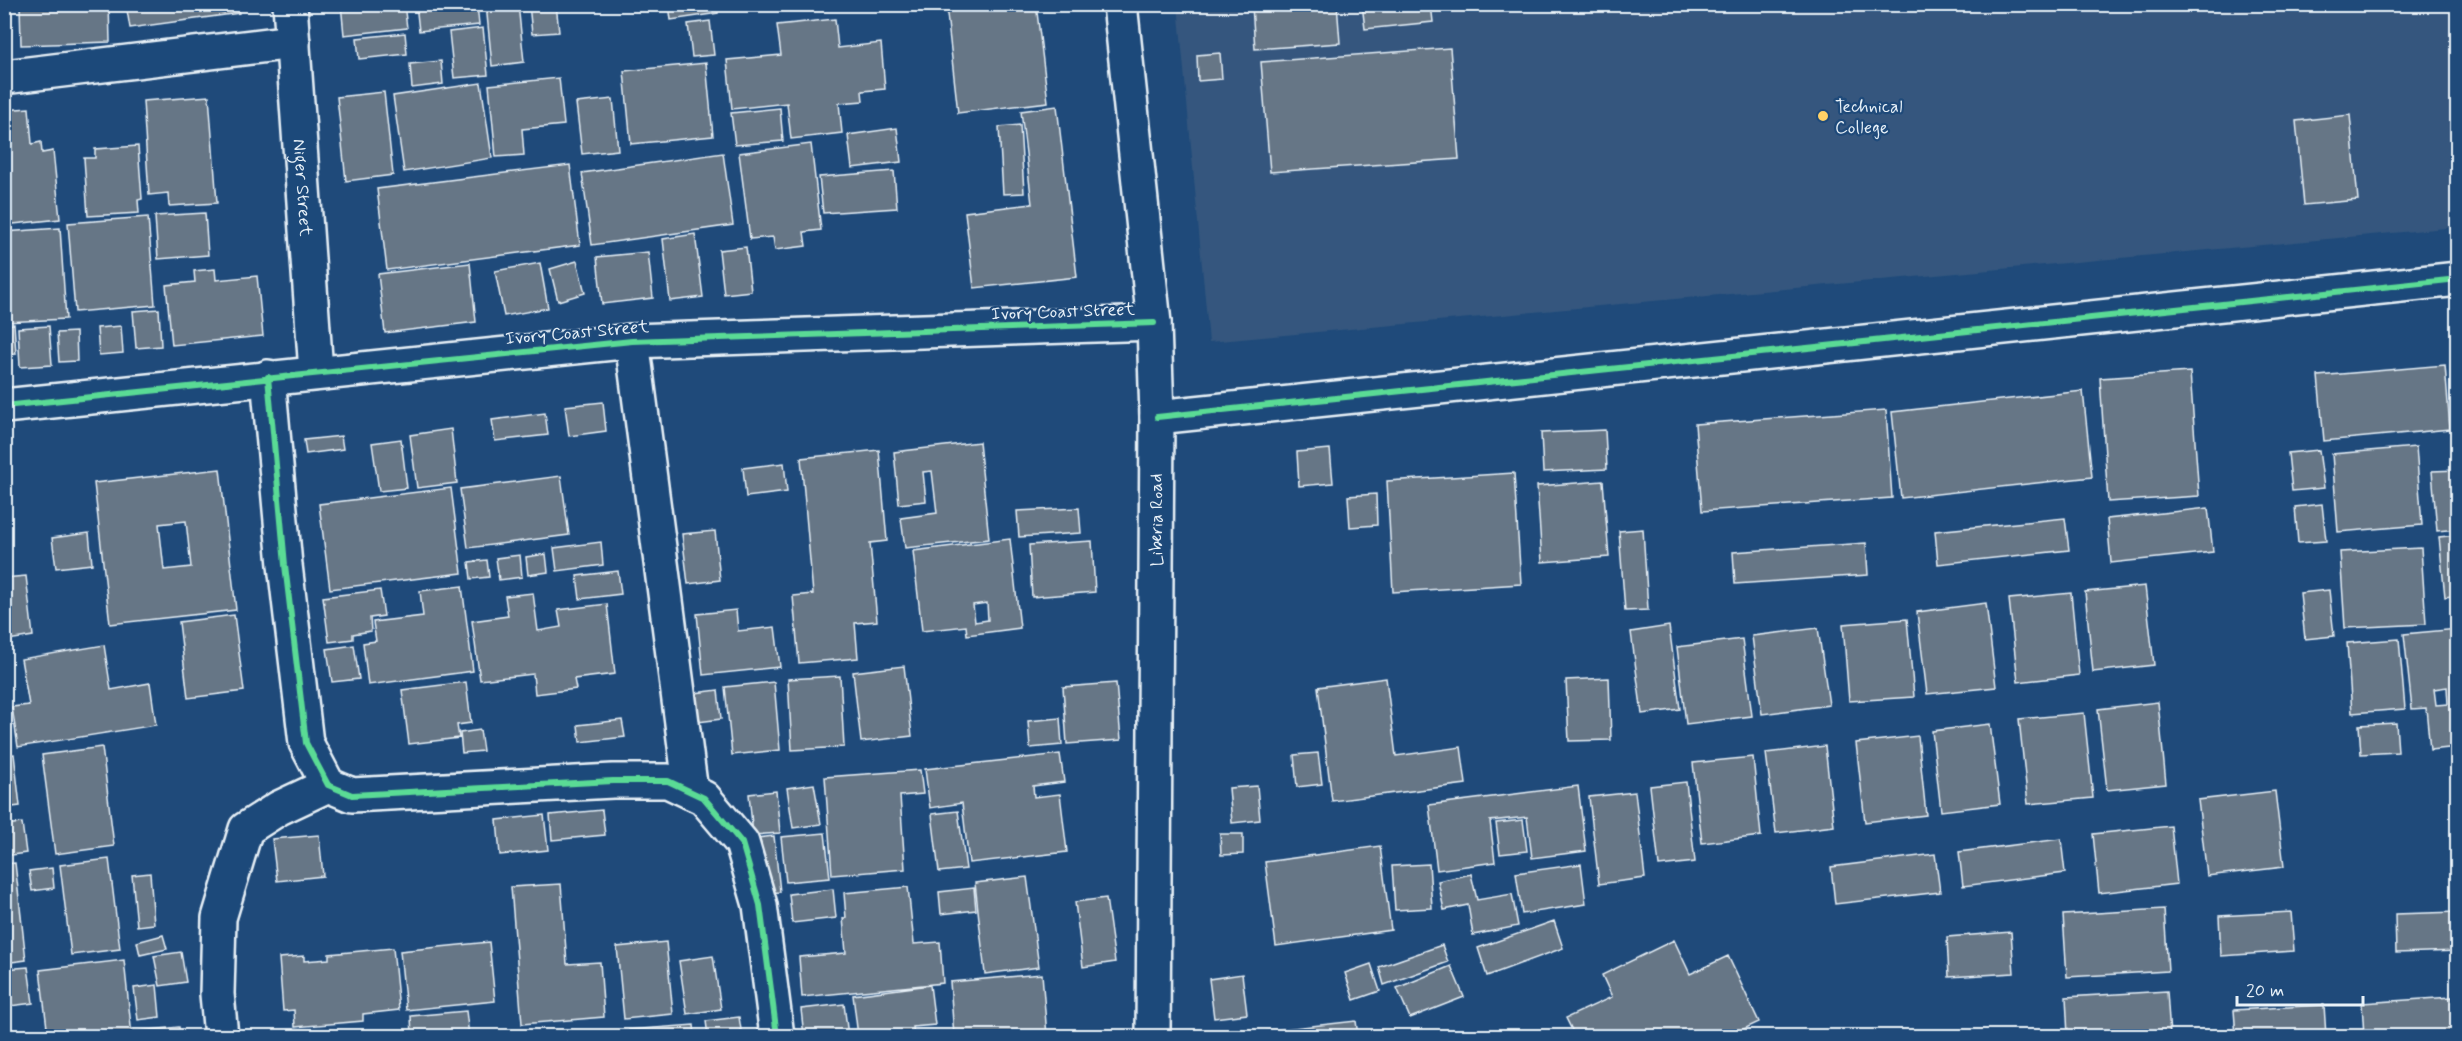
<svg xmlns="http://www.w3.org/2000/svg" width="2462" height="1041" viewBox="0 0 2462 1041" font-family="Mynerve,sans-serif">
  <rect width="100%" height="100%" fill="#1f4a7a"/>
  <filter id="ink" filterUnits="userSpaceOnUse"><feTurbulence type="fractalNoise" baseFrequency=".0167" numOctaves="2"/><feDisplacementMap in="SourceGraphic" scale="12" xChannelSelector="R" yChannelSelector="G"/><feConvolveMatrix kernelMatrix="1 2 1 2 8 2 1 2 1" color-interpolation-filters="sRGB"/></filter>
  <g filter="url(#ink)">
    <path fill="#34577e" d="M1178,5H2457V227L1209,342Z"/>
    <path fill="#667686" stroke="#e8f1f8" stroke-width="1.5" fill-rule="evenodd" d="M20,4H109L110,42L21,45Z
      M126,4H238L239,13L130,28Z
      M341,4H404L407,28L344,35Z
      M416,4H477L479,25L419,31Z
      M486,4H518L524,62L492,66Z
      M529,4H556L559,32L532,34Z
      M669,4H717L718,13L671,20Z
      M953,4H1036L1048,102L958,113L946,5Z
      M1272,4H1337L1340,43L1255,49L1252,6Z
      M1362,4H1431L1433,22L1365,29Z
      M835,19L838,48L881,43L885,89L862,91L863,101L839,103L842,133L791,139L787,103L732,109L727,60L781,55L777,25Z
      M710,21L714,55L692,57L688,24Z
      M483,28L488,75L454,78L449,32Z
      M405,33L407,54L359,59L357,38Z
      M1450,48L1459,159L1270,172L1261,62Z
      M1220,53L1222,79L1198,81L1197,55Z
      M441,61L443,84L412,88L410,64Z
      M706,63L713,136L631,144L624,71Z
      M559,78L564,125L522,129L524,155L496,157L489,85Z
      M481,83L492,158L404,172L393,96Z
      M384,92L393,175L346,181L337,97Z
      M209,96L217,203L169,206L168,193L149,195L143,101Z
      M613,99L618,150L582,154L576,103Z
      M1057,106L1077,277L974,288L965,212L1032,204L1021,111Z
      M29,108L32,144L41,142L42,153L53,151L60,219L4,225V110Z
      M780,108L783,141L735,145L731,113Z
      M2350,115L2358,200L2304,205L2296,121Z
      M1020,125L1024,193L1003,194L999,127Z
      M897,128L901,162L852,168L848,135Z
      M811,144L821,230L804,232L806,246L775,250L773,237L750,239L739,153Z
      M138,146L142,199L138,200L139,213L88,216L84,158H95V149Z
      M723,153L733,225L592,245L582,173Z
      M570,165L580,245L387,270L377,189Z
      M894,171L897,208L823,213L819,177Z
      M205,213L208,255L158,259L155,216Z
      M148,217L155,305L75,312L68,223Z
      M60,228L66,319L4,322V232Z
      M695,234L703,297L670,301L663,239Z
      M746,247L751,291L724,294L719,250Z
      M648,252L653,298L602,304L597,257Z
      M577,261L585,293L558,301L550,269Z
      M470,263L476,322L385,333L378,274Z
      M540,263L548,308L504,316L495,271Z
      M215,269L216,280L257,276L263,336L172,345L166,285L195,282L194,271Z
      M159,309L161,346L136,348L133,311Z
      M14,324L16,354L4,355V325Z
      M49,326L52,365L20,367L18,328Z
      M121,326L123,353L99,355L97,328Z
      M76,332L77,361L59,362L57,333Z
      M2445,365L2450,429L2324,441L2318,376Z
      M2190,372L2199,496L2108,502L2100,378Z
      M2083,391L2092,477L1901,498L1892,412Z
      M603,402L606,431L569,436L565,406Z
      M1886,410L1892,498L1702,511L1695,424Z
      M545,413L548,435L495,441L492,420Z
      M451,429L457,483L417,488L410,435Z
      M1605,430L1607,469L1543,472L1541,433Z
      M341,436L343,449L306,454L304,440Z
      M401,439L407,488L379,491L372,443Z
      M979,442L989,539L905,548L901,518L937,513L932,471L923,472L926,501L899,504L894,452Z
      M2416,447L2422,525L2338,532L2332,454Z
      M1330,449L1333,483L1299,486L1297,452Z
      M879,450L887,541L870,543L877,621L855,623L858,658L799,663L793,596L813,594L801,458Z
      M2319,450L2324,488L2292,491L2288,453Z
      M784,463L787,492L746,497L743,468Z
      M220,469L236,610L110,624L94,483ZM186,521L191,567L164,570L159,524Z
      M2458,470V529L2437,531L2432,471Z
      M1514,473L1521,584L1393,592L1387,481Z
      M561,476L569,535L468,548L460,489Z
      M1603,481L1609,557L1542,562L1537,486Z
      M451,488L462,573L330,589L319,504Z
      M1376,494L1377,525L1350,527L1348,496Z
      M2322,504L2326,541L2298,543L2295,507Z
      M1079,508L1081,533L1019,537L1017,511Z
      M2208,508L2213,552L2111,563L2107,519Z
      M2065,518L2069,550L1938,564L1935,531Z
      M1643,529L1648,610L1625,611L1619,531Z
      M715,531L720,580L688,584L682,534Z
      M89,533L92,564L56,568L52,538Z
      M2458,535V595L2445,597L2439,537Z
      M1010,539L1020,628L967,635L966,626L922,631L913,551ZM987,603L988,620L975,622L973,605Z
      M1092,541L1095,592L1032,597L1029,545Z
      M601,542L603,565L557,571L554,548Z
      M1866,543L1868,575L1735,584L1733,552Z
      M2421,548L2426,624L2345,628L2340,552Z
      M546,554L548,572L528,575L526,557Z
      M520,555L522,577L499,580L496,558Z
      M487,560L489,577L471,579L469,562Z
      M618,571L621,594L580,599L577,576Z
      M26,576L33,636L8,640L4,610V578Z
      M462,586L473,671L368,685L363,643L376,641L373,622L423,616L420,591Z
      M2145,586L2154,665L2093,672L2085,592Z
      M380,590L384,616L370,618L371,631L353,634V639L329,642L323,597Z
      M2329,590L2334,636L2305,639L2300,593Z
      M533,593L538,631L561,627L558,610L607,604L615,674L574,679L576,689L535,694L533,674L480,680L472,621L508,616L505,596Z
      M2071,593L2079,675L2018,682L2009,599Z
      M1986,603L1996,687L1927,694L1917,612Z
      M736,610L738,631L775,627L780,667L703,675L697,614Z
      M234,615L244,691L188,698L179,622Z
      M1907,619L1914,697L1849,701L1843,624Z
      M1669,626L1680,709L1642,714L1631,632Z
      M1818,628L1829,705L1762,714L1752,636Z
      M2458,629V747L2430,750L2426,708L2412,709L2404,634ZM2447,687L2448,704L2436,705L2434,689Z
      M1742,639L1752,716L1686,724L1677,647Z
      M2399,639L2405,709L2352,713L2347,643Z
      M104,645L111,690L150,683L156,725L18,747L12,707L29,705L21,659Z
      M354,645L359,679L332,682L327,649Z
      M904,666L912,736L861,742L853,672Z
      M840,676L844,747L792,750L788,679Z
      M1386,678L1396,756L1461,747L1466,784L1332,801L1318,687Z
      M1609,678L1611,740L1569,741L1566,680Z
      M466,682L471,723L457,725L459,738L409,744L402,690Z
      M774,682L780,750L732,755L725,687Z
      M1116,683L1121,740L1067,744L1063,687Z
      M718,690L721,719L698,722L695,693Z
      M2158,702L2166,784L2107,790L2098,709Z
      M2084,713L2093,798L2028,804L2019,719Z
      M1060,718L1062,745L1030,748L1028,721Z
      M622,720L625,737L580,742L578,725Z
      M2396,723L2398,752L2361,754L2359,725Z
      M1990,724L2000,804L1941,811L1932,731Z
      M480,730L483,751L462,753L460,733Z
      M1918,736L1926,815L1865,822L1856,743Z
      M1825,746L1834,826L1776,833L1766,753Z
      M102,747L114,846L55,854L42,755Z
      M1318,753L1322,784L1297,787L1294,755Z
      M14,754L20,806L4,808V755Z
      M1060,754L1064,782L1033,786L1034,797L1060,794L1067,852L969,863L962,803L930,808L925,769Z
      M1753,757L1761,836L1702,843L1693,763Z
      M920,770L923,794L900,796L905,869L832,875L825,777Z
      M1686,782L1695,862L1659,866L1650,786Z
      M814,784L821,824L793,828L787,788Z
      M1257,786L1260,820L1232,823L1229,788Z
      M1578,786L1586,851L1532,858L1527,817L1490,821L1495,862L1437,870L1429,805Z
      M776,791L780,833L753,835L749,794Z
      M2275,791L2284,867L2207,876L2198,800Z
      M1635,792L1645,878L1599,884L1589,797Z
      M602,810L605,835L552,840L550,815Z
      M958,811L966,869L939,872L932,814Z
      M544,815L548,850L500,855L497,820Z
      M1523,820L1527,851L1500,854L1496,823Z
      M22,823L26,853L4,856V825Z
      M2171,826L2177,884L2099,893L2093,834Z
      M825,833L830,878L786,882L781,837Z
      M1220,834H1243V854L1221,855Z
      M319,835L323,876L277,881L272,839Z
      M774,836L780,892L762,893L757,838Z
      M2061,839L2065,873L1963,886L1959,852Z
      M1380,846L1391,930L1276,946L1265,862Z
      M1935,854L1940,892L1835,904L1831,867Z
      M109,859L120,949L71,955L60,865Z
      M15,863L26,960L4,963V864Z
      M1429,864L1432,908L1395,910L1392,866Z
      M1581,864L1586,904L1522,914L1516,873Z
      M52,868L54,888L32,891L29,871Z
      M150,873L154,924L137,926L132,875Z
      M1471,874L1477,900L1512,894L1518,926L1473,935L1468,905L1444,910L1438,881Z
      M1027,877L1039,967L985,974L975,883Z
      M561,884L567,964L600,962L604,1017L522,1024L511,887Z
      M908,887L914,944L940,942L943,983L802,997L799,957L846,953L843,918H846L844,893Z
      M974,888L976,910L941,914L939,892Z
      M833,889L836,918L792,923L789,894Z
      M1106,898L1115,962L1083,967L1075,902Z
      M2164,909L2168,971L2067,977L2063,915Z
      M2291,912L2294,951L2221,956L2219,916Z
      M2458,912V951L2396,953L2395,914Z
      M1554,921L1563,948L1487,976L1478,948Z
      M2011,932L2014,973L1949,977L1947,937Z
      M163,935L167,949L140,955L137,942Z
      M1674,940L1690,974L1728,956L1759,1022L1729,1036H1575L1566,1018L1612,997L1602,975Z
      M489,942L495,1001L406,1010L400,951Z
      M666,942L673,1014L624,1019L617,947Z
      M1442,945L1448,962L1384,985L1379,967Z
      M393,948L399,1010L363,1014V1021L295,1027L294,1010L283,1011L279,958L304,956V961L329,959V954Z
      M181,952L186,982L160,986L154,956Z
      M713,956L721,1009L687,1014L679,961Z
      M124,960L132,1036H48L40,970Z
      M1371,964L1380,991L1354,1000L1345,973Z
      M1451,966L1464,997L1410,1018L1397,988Z
      M28,967L33,1003L10,1006L5,969Z
      M1042,974L1047,1036H954L950,982Z
      M1242,974L1247,1014L1214,1018L1209,979Z
      M157,985L160,1017L138,1020L134,988Z
      M930,985L935,1025L913,1027L914,1036H858L853,995Z
      M2167,991L2170,1036H2068L2066,997Z
      M2452,997L2454,1036H2364L2362,1003Z
      M844,1004L848,1036H804L801,1009Z
      M2324,1005L2326,1036H2236L2234,1010Z
      M466,1011L469,1036H412L411,1016Z
      M739,1017L742,1036H708L706,1021Z
      M1356,1021L1358,1036H1268L1267,1031Z
      M694,1025L695,1036H630L629,1030Z
      M179,1027L180,1036H141L140,1031Z
      M313,1032V1036H267Z"/>
    <g fill="none" stroke-linecap="round" stroke-linejoin="round">
      <g stroke="#e8f1f8" stroke-width="38">
        <g id="street">
          <path id="s1" d="M290,4L316,372"/>
          <path d="M4,77L293,42"/>
          <path d="M632,341L691,792"/>
          <path d="M268,377L285,565L306,743L328,785L352,795L613,781H668L704,798L742,843L760,905L777,1036"/>
          <path d="M4,406L632,341L1154,323"/>
          <path d="M1157,417L2458,279"/>
          <path d="M221,1036L217,994L219,918L246,829L279,808L328,785"/>
        </g>
      </g>
      <g stroke="#e8f1f8" stroke-width="38">
        <path id="secondary" d="M1120,4L1154,323L1157,417L1153,1036"/>
      </g>
      <use href="#street" stroke="#1f4a7a" stroke-width="33"/>
      <use href="#secondary" stroke="#1f4a7a" stroke-width="33"/>
      <g stroke="#1f4a7a" stroke-width="10">
        <path id="cycleway" d="M268,377L285,565L306,743L328,785L352,795L613,781H668L704,798L742,843L760,905L777,1036
          M4,406L632,341L1154,323
          M1157,417L2458,279"/>
      </g>
      <use href="#cycleway" stroke="#5adb95" stroke-width="6"/>
    </g>
  </g>
  <circle fill="#ffd166" stroke="#1f4a7a" stroke-width="2" cx="1823" cy="116" r="6"/>
  <g text-anchor="middle" stroke-width="4.5" stroke-linejoin="round" paint-order="stroke">
    <g font-size="18" fill="#e8f1f8" stroke="#1f4a7a" text-anchor="start">
      <text x="1835" y="112">Technical<tspan x="1835" dy="21">College</tspan></text>
    </g>
    <g font-size="18" fill="#e8f1f8" stroke="#1f4a7a">
      <text dy="6" stroke="none"><textPath href="#s1" startOffset="184">Niger Street</textPath></text>
      <text transform="translate(1063 311) rotate(-2)" y="6">Ivory Coast Street</text>
      <text transform="translate(577 332) rotate(-5)" y="6">Ivory Coast Street</text>
      <text transform="translate(1156 520) rotate(-90)" y="6">Liberia Road</text>
    </g>
  </g>
  <rect width="2462" height="1041" fill="none" stroke="#1f4a7a" stroke-width="24"/>
  <rect x="12" y="12" width="2438" height="1017" fill="none" stroke="#e8f1f8" stroke-width="2" filter="url(#ink)"/>
  <path d="M2237 996v9h126v-9" fill="none" stroke="#e8f1f8" stroke-width="3"/>
  <text x="2246" y="996" font-size="18" fill="#e8f1f8" stroke="#1f4a7a" stroke-width="4.5" paint-order="stroke">20 m</text>
</svg>
